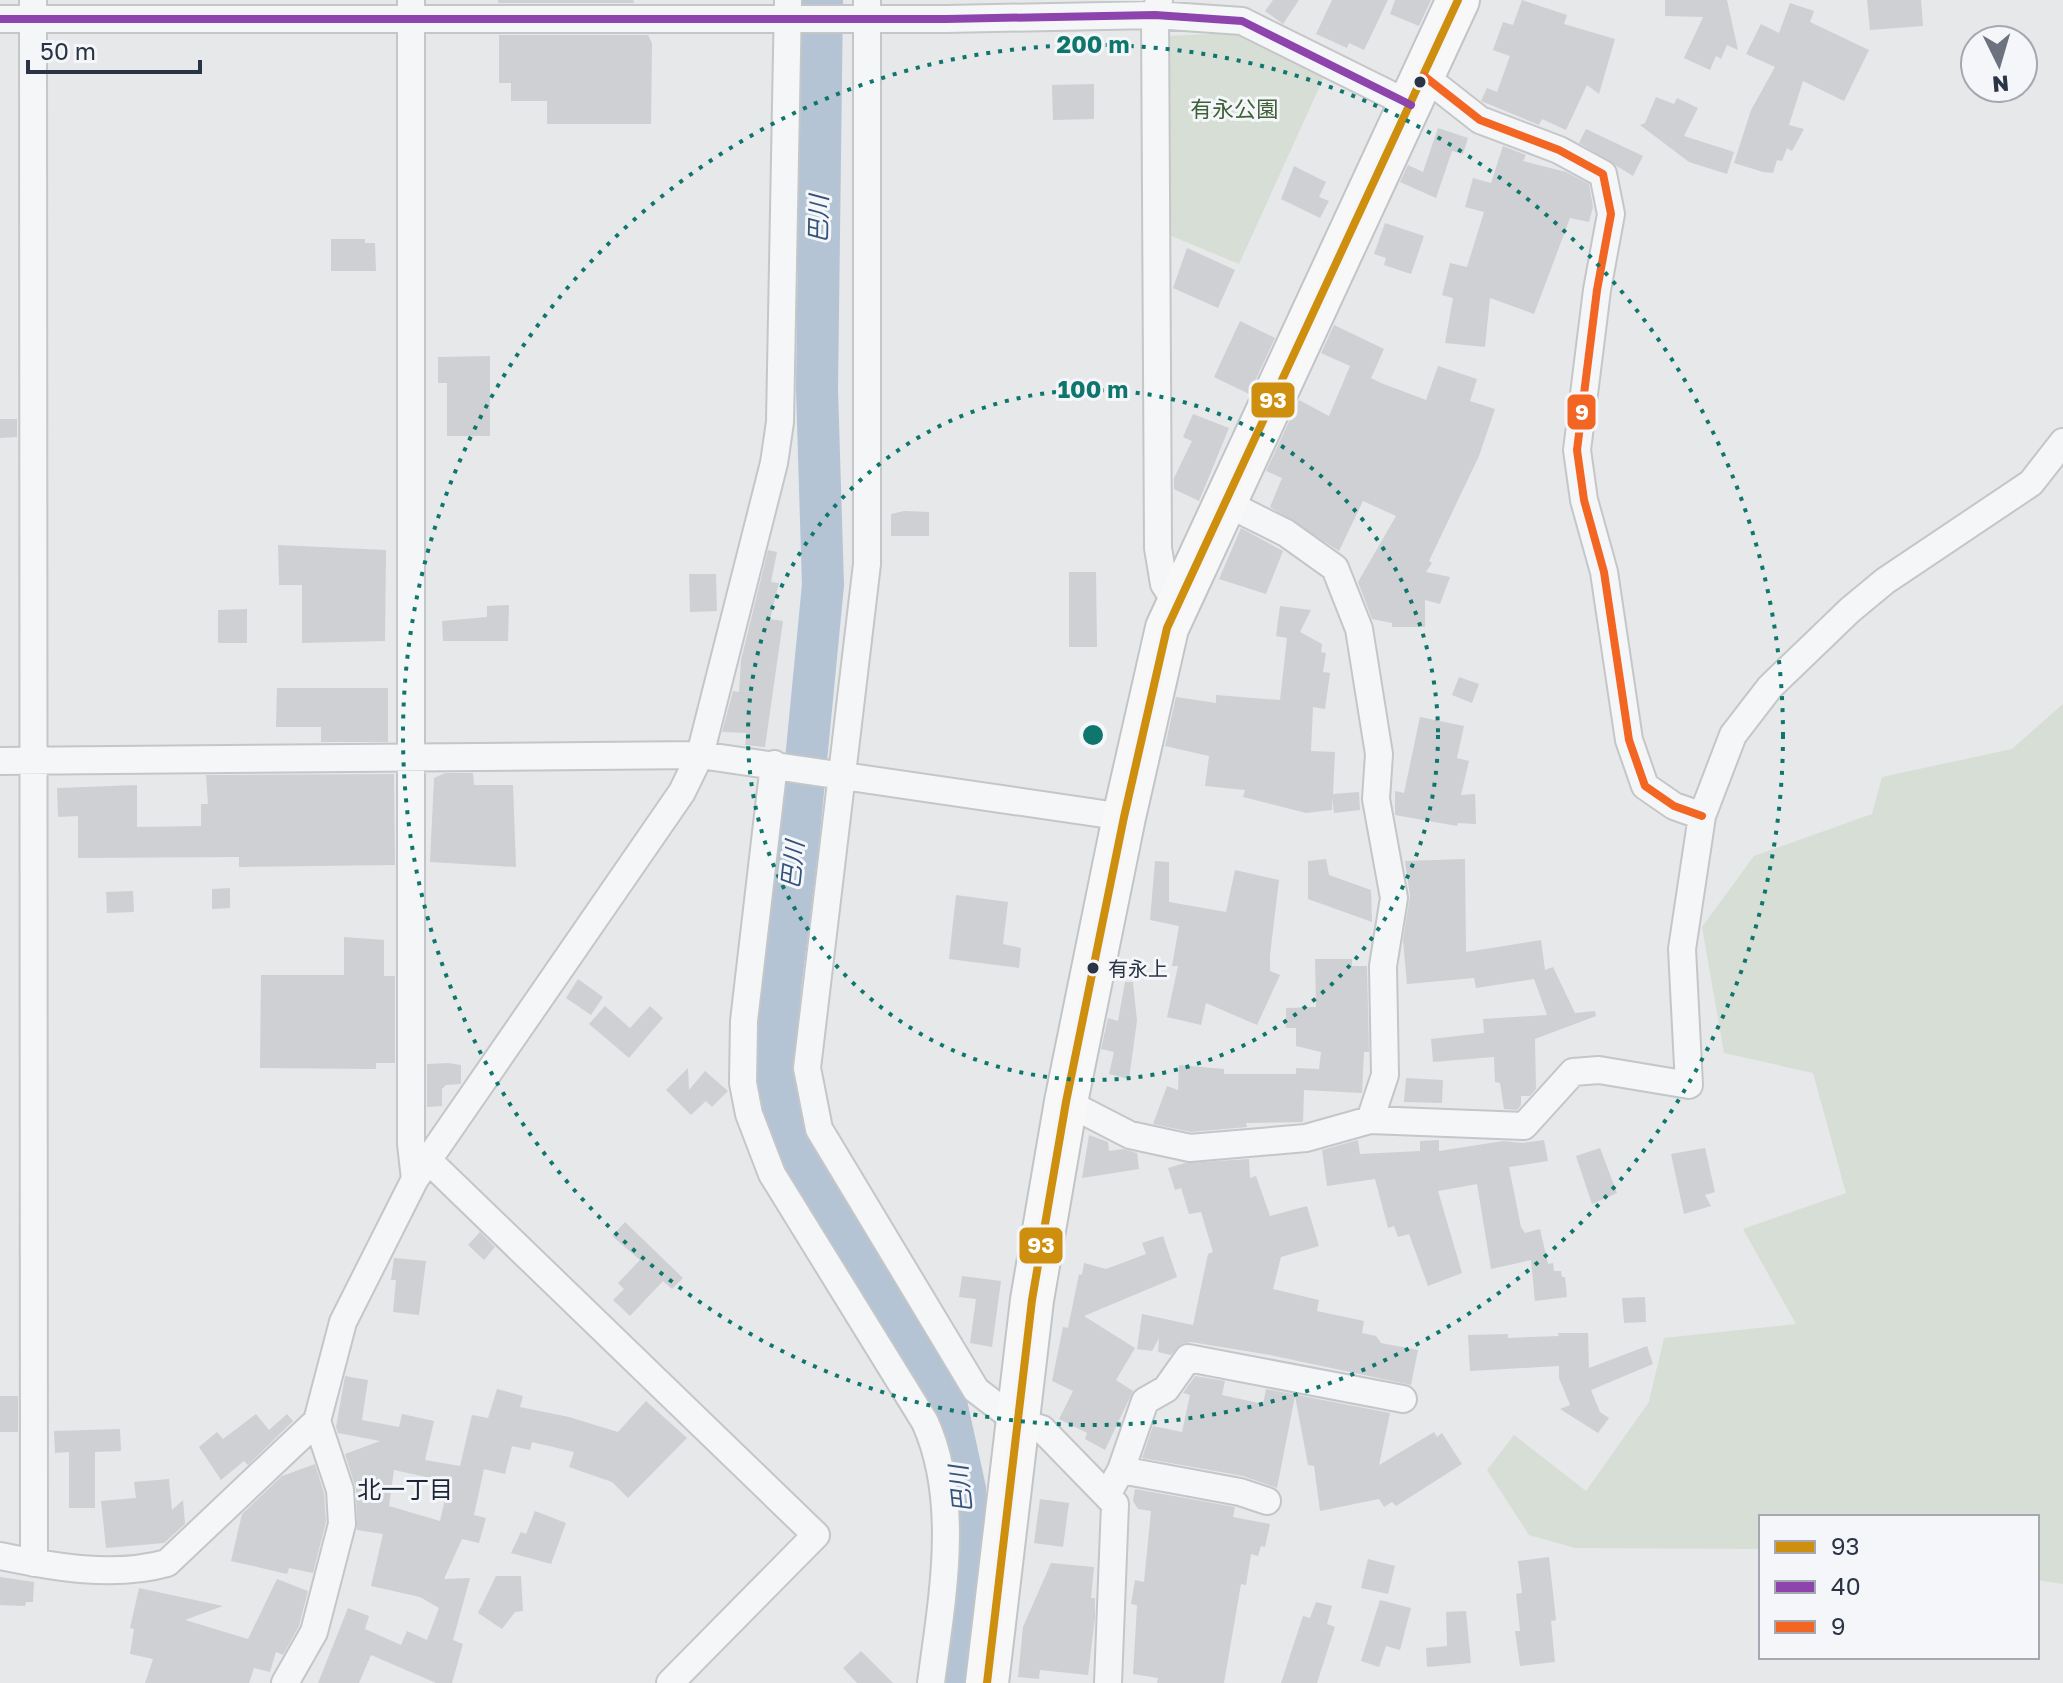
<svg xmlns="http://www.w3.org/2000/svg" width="2063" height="1683" viewBox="0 0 2063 1683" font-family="'Golos Text','Noto Sans JP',sans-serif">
  <rect width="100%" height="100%" fill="#e6e8ea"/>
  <path fill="#d6ded6" d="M1232,33L1324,77L1239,264L1167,234L1166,36Z
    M2063,704V1584L2037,1580V1517H1761V1549L1575,1548L1529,1535L1487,1470L1514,1435L1586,1491L1649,1402L1664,1338L1796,1324L1743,1229L1846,1193L1813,1073L1724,1053L1702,927L1754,856L1872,814L1882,777L2012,749Z"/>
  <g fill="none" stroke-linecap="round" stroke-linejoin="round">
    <path stroke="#b4c4d5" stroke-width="42" d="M822,0L817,390L823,585L798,843L780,989L775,1090L797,1162L947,1407L965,1489L964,1602L953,1683"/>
  </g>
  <path fill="#ced0d3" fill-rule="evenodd" d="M498,0H633L634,3H498Z
    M1273,0H1299L1283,24L1265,11Z
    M1332,0H1388L1364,50L1349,43L1347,48L1316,34Z
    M1395,0H1431L1419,26L1390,14Z
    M1522,0L1567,15L1564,24L1615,39L1599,94L1587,85L1566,130L1542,119L1539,125L1481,101L1487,88L1497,92L1510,56L1493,50L1503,22L1513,25Z
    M1665,0H1727L1738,50L1727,45L1721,59L1716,56L1710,70L1684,58L1703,17L1665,16Z
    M1867,0H1921L1923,26L1870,30Z
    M1790,3L1814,11L1810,22L1869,50L1844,101L1803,81L1789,125L1804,129L1792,151L1787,148L1782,161L1777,160L1773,173L1763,172L1734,163L1751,110L1775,67L1746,54L1761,24L1779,33Z
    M499,35H648L652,43L651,124H547V101H511V83H499Z
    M1094,84V119L1053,120L1052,85Z
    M1656,97L1674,104L1677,98L1698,108L1684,136L1734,152L1727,174L1689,162L1640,125L1645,123Z
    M1438,128L1468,138L1463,154L1452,151L1436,198L1400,182L1408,165L1423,172Z
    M1586,129L1643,156L1633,176L1579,143Z
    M1503,146L1526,155L1523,161L1566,172L1589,184L1593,207L1589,222L1570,218L1534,314L1490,298L1485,347L1445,343L1453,298L1442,295L1450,263L1467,267L1484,212L1465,207L1473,178L1491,183Z
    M1294,166L1326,182L1319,197L1329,201L1320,218L1281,199Z
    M1385,223L1424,236L1411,274L1384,265L1386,258L1374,254Z
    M331,239H365V243H375L376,271H331Z
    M1187,248L1235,270L1218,308L1173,288Z
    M1240,321L1275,338L1249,394L1214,377Z
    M1334,325L1384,349L1371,378L1381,383L1426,400L1438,366L1477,379L1470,401L1495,409L1479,456L1429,561L1432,563L1426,572L1450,577L1440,604L1425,600V627H1392V623L1372,619L1358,582L1396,516L1363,501L1339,551L1270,507L1282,478L1266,471L1299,400L1329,416L1350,366L1321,353Z
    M490,356V436H447V383H438V357Z
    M1193,414L1229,428L1199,501L1174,489V478L1192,441L1183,437Z
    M0,419H17V437L0,438Z
    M904,511L929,512V536H891V514Z
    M1241,528L1283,551L1266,594L1219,579Z
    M278,545L386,550L385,641L302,643V585H279Z
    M768,550L777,552L771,582L779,583L770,619L783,621L765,747L745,745L747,733L722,732L733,691L739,692L741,660Z
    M1069,572H1096L1097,647H1069Z
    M689,574H716L717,611L690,612Z
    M509,605L508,641H443L442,621L487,617V606Z
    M1280,606L1311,610L1300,632L1322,644L1321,652L1326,653L1323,672L1330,673L1325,709L1313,707L1311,751L1335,752L1333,794L1359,792L1360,810L1334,813L1332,798V810L1306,813L1243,797L1245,790L1205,786L1209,756L1165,746L1176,697L1216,703V695L1280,700L1287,638L1276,636Z
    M247,609V643H218V610Z
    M1459,677L1479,684L1472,703L1452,695Z
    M277,688H388V742H321V727H276Z
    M1420,717L1464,726L1457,758L1469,761L1461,795L1475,794L1476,824L1458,823L1457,826L1395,815V791L1404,793Z
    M445,773H473L474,785H513L516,867L430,862L434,778Z
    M394,774L395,865L239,867V857L78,858V816L58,817L57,788L137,785V827L201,826V804H208L206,775Z
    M1326,859L1329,875L1371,890L1372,922L1308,899V861Z
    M1465,859L1466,952L1541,940L1545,970L1553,967L1575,1013L1595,1011L1596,1016L1535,1039L1536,1089L1530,1096H1521V1105L1517,1110L1504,1109L1500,1083L1495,1082L1494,1057L1433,1062L1431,1039L1484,1033L1483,1019L1547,1015L1534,979L1476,988L1474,978L1407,984L1403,940L1410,896L1405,861Z
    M1155,861L1169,862V902L1226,912L1235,870L1279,880L1270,955V971L1280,975L1257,1025L1206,1003L1201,1025L1167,1017L1178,966H1172L1179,926L1150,920Z
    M230,888V908L212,909V889Z
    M133,891L134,912L107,913L106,892Z
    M956,895L1008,902L1003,944L1021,948L1019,968L949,959Z
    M344,937L384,940V976H395V1063H376V1069L260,1068L261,975H344Z
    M1315,959H1352V966H1367L1369,1052H1364L1362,1093L1304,1090L1303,1122L1246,1123L1247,1127L1191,1132L1153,1124L1167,1086L1178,1090L1179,1065L1224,1069V1074H1296V1068L1319,1069L1321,1052L1296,1046V1028H1286V1008L1316,1007Z
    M578,979L603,997L591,1015L566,998Z
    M1125,982H1133L1137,1021L1129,1079L1109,1074L1114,1052L1101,1049L1108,1018L1118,1021Z
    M605,1006L630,1028L650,1006L663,1018L629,1058L589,1024Z
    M448,1063L461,1065V1084L446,1085L442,1089V1106L427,1107V1064Z
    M688,1068L689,1090L705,1071L728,1091L712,1107L706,1101L691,1115L666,1090Z
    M1406,1078L1443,1080L1442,1103L1404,1102Z
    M1089,1135L1108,1142L1109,1151L1123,1149L1137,1153L1139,1169L1082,1178Z
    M1358,1140L1360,1154L1420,1151V1141L1439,1140V1151L1503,1141L1523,1143L1544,1140L1548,1161L1509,1167L1521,1227L1525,1233L1540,1229L1548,1264L1553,1263L1554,1271H1561L1562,1277H1565L1567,1297L1535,1301L1531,1260L1491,1269L1477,1184L1438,1191L1462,1273L1428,1286L1409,1234L1398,1237L1394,1226L1388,1228L1375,1179L1327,1186L1322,1150Z
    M1600,1148L1617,1193L1592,1204L1576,1156Z
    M1705,1148L1715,1192L1705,1195L1711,1206L1684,1214L1671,1154Z
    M1249,1159L1250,1178L1256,1176L1270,1216L1307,1206L1319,1246L1281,1257L1273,1289L1319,1300L1317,1311L1364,1321L1362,1333L1376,1336L1381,1343L1418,1350L1411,1385L1270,1355L1191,1342L1181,1344L1171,1355L1158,1352L1159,1338L1152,1351L1137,1349L1142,1314L1193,1325L1208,1254L1213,1252L1201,1212L1189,1214L1181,1188L1175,1190L1168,1168L1185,1163Z
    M625,1222L683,1278L672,1289L663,1281L630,1316L613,1300L624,1289L618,1283L640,1260L612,1236Z
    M480,1232L495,1247L484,1260L468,1245Z
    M1163,1236L1177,1277L1084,1316L1135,1348L1116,1380L1133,1391L1105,1450L1085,1439L1087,1433L1059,1419L1073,1391L1052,1381L1063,1327L1068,1328L1079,1274L1082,1275L1084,1263L1106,1269L1146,1254L1142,1243Z
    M394,1258L426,1261L419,1315L393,1312L396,1280H391Z
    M962,1276L1001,1281L992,1347L970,1343L976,1299L959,1297Z
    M1645,1297L1646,1322L1624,1323L1622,1298Z
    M1558,1333H1588L1589,1368L1647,1346L1653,1364L1591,1390L1600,1412L1609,1418L1598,1433L1560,1409L1570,1405L1559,1378V1366L1470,1371L1468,1335L1508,1334V1338L1559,1336Z
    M345,1376L368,1380L362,1420L399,1427L402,1414L434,1421L425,1460L460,1466L472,1415L488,1418L497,1389L523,1396L520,1407L569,1417L618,1432L646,1401L687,1438L628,1498L612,1482L569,1467L574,1452L532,1442L530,1450L512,1446L505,1474L484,1469L474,1515L486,1518L479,1543L462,1539L444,1579L470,1578L453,1640L463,1644L452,1683H436L371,1655L359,1683H318L348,1608L369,1616L365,1629L401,1645L407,1631L427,1640L439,1608L420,1597L371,1586L383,1534L357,1530L356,1489L345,1454L380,1441L338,1433L336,1427ZM394,1470L449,1482L440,1521L389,1506Z
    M1195,1376L1225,1381L1222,1395L1263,1404L1266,1389L1390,1413L1379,1465L1434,1432L1437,1437L1442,1433L1462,1464L1396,1506L1392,1502L1384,1507L1379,1499L1320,1511L1314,1466L1308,1465L1295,1396L1277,1488L1243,1476L1142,1458L1153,1426L1182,1432L1190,1395L1183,1393Z
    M0,1396H18V1432H0Z
    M256,1414L269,1430L287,1414L293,1421L248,1465L244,1461L221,1480L199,1447L217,1432L223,1439Z
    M120,1429L121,1451L95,1452V1508H69V1452L55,1453L54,1431Z
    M315,1464L324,1493L326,1522L313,1573L289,1568L287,1574L231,1561L242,1514L282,1476Z
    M169,1479L172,1510L183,1500L185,1524L164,1543L106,1548L101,1501L136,1498L134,1482Z
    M1135,1489L1235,1507L1233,1517L1270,1524L1265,1547L1261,1546L1258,1556L1251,1554L1246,1585L1241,1584L1224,1683H1157L1158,1678L1133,1674L1137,1605L1131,1604L1135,1580L1144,1582L1151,1511L1138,1509L1133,1501Z
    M1040,1499L1069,1503L1063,1547L1034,1543Z
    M535,1511L566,1523L551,1564L511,1553L521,1532L526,1534Z
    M1549,1557L1556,1620L1551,1621L1555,1662L1520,1666L1515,1631H1520L1516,1594L1522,1593L1518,1561Z
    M1368,1559L1395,1566L1388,1594L1361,1588Z
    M1051,1563L1094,1567L1091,1598H1095V1618L1088,1675L1040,1670L1039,1679L1018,1677L1023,1627Z
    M496,1576H521L523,1611L515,1612L502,1629L478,1613Z
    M0,1577L34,1582L33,1602H26L25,1606L0,1605Z
    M277,1579L308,1591L299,1626L283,1655L276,1652L270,1672L254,1668L249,1683H145L153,1659L130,1654L134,1629L130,1628L139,1588L223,1606L185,1620L248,1639Z
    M1380,1600L1411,1608L1400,1650L1386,1646L1379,1667L1361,1661Z
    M1316,1602L1332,1606L1327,1624L1335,1627L1317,1683H1281L1303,1616L1310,1618Z
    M1466,1611L1471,1663L1427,1667L1426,1648L1447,1646L1446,1612Z
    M861,1651L893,1683H857L843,1668Z"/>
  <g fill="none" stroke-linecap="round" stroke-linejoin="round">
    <g stroke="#c4c6c8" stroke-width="30">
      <path id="minor" d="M33,0L34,1563
        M411,0V1144L415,1179
        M867,0V564L807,1068L819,1129L976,1390L1018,1422L1042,1429L1115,1504L1108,1683
        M1159,0L1155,15L1158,548L1164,584L1177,604
        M0,19H946L1155,15L1242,21L1411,105
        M1424,76L1480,120L1559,150L1603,174L1611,214L1597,290L1577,450L1584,500L1604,572L1629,740L1645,786L1674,806L1702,816
        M1224,502L1286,533L1335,568L1359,629L1379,754L1376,799L1394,898L1383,966L1385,1075L1370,1120
        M0,761L700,755L1124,817
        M774,764L744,1021L743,1083L749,1114L772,1174L925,1422C961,1502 942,1599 931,1683
        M1066,1102L1130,1135L1190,1148L1306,1138L1370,1120L1524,1126L1573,1072L1599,1070L1689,1085L1682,949L1702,816L1733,735L1770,687L1850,610L1885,581L2031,483L2063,442
        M429,1161L816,1535L670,1683
        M1121,1470L1240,1492L1267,1501
        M1107,1495L1121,1470L1145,1401L1166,1389L1188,1358L1403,1399
        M0,1556C53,1567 114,1578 167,1563L317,1421
        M285,1683L314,1632L342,1524L340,1490L317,1421L343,1322L415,1179L682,792L700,755L774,463L780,422L788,0"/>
    </g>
    <g stroke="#c2c5c8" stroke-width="46">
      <path id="primary" d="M987,1683L1032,1300L1066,1102L1124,817L1167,628L1458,0"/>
    </g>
    <use href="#minor" stroke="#f5f6f7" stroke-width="26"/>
    <use href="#primary" stroke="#f8f8f8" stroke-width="42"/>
    <g stroke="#f4f6f9" stroke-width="14">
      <path id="bus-1" d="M987,1683L1032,1300L1066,1102L1124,817L1167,628L1458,0"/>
    </g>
    <g stroke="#f4f6f9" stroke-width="14">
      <path id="bus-2" d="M0,19H946L1155,15L1242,21L1411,105"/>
    </g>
    <g stroke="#f4f6f9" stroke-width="14">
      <path id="bus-3" d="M1424,76L1480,120L1559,150L1603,174L1611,214L1597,290L1577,450L1584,500L1604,572L1629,740L1645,786L1674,806L1702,816"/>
    </g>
    <use href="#bus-1" stroke="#ce8f0e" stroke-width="8"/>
    <use href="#bus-2" stroke="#8e44ad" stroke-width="8"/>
    <use href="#bus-3" stroke="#f26522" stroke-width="8"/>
  </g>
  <g fill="none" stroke="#0f766e" stroke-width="4" stroke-dasharray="4 8">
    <circle cx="1093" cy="735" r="345"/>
    <circle cx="1093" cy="735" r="690"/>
  </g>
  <g fill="#2b3445" stroke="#f4f6f9" stroke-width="3">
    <circle cx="1420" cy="82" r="7"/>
    <circle cx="1093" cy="968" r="7"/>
  </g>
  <g text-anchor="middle" stroke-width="6" stroke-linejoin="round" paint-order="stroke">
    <g font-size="20" fill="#2b3445" stroke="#f4f6f9" text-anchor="start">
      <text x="1108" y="976">有永上</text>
    </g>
    <g font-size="22" fill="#3f6138" stroke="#f4f6f9">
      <text x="1234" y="117">有永公園</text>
    </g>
    <g font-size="24" font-style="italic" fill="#34527a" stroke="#f4f6f9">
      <text transform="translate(819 219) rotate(-89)" y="8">巴川</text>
      <text transform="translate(793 865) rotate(-84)" y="8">巴川</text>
      <text transform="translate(961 1489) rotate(-96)" y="8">巴川</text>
    </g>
    <g font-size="24" fill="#1d2536" stroke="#f4f6f9">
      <text x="405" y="1498">北一丁目</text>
    </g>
  </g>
  <circle cx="1093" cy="735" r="12" fill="#0f766e" stroke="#f4f6f9" stroke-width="4"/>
  <g font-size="24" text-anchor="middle" font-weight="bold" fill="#0f766e" stroke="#f4f6f9" stroke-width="6" stroke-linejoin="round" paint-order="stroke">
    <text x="1093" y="53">200 m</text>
    <text x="1093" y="398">100 m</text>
  </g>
  <g stroke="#f4f6f9" stroke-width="3">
    <rect x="1250" y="381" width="46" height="38" rx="8" fill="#ce8f0e"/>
    <rect x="1566" y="393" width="31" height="38" rx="8" fill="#f26522"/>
    <rect x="1018" y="1226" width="46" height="39" rx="8" fill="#ce8f0e"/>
  </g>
  <g font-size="22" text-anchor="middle" font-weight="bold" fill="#fff">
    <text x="1273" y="408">93</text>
    <text x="1582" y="420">9</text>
    <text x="1041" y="1253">93</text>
  </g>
  <rect x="1759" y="1515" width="280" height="144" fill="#f4f6f9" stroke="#a4a8b1" stroke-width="2"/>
  <rect x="1775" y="1541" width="40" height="12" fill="#ce8f0e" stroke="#a4a8b1" stroke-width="2"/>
  <text x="1831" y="1555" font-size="24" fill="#2b3445">93</text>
  <rect x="1775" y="1581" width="40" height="12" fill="#8e44ad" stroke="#a4a8b1" stroke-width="2"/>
  <text x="1831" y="1595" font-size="24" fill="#2b3445">40</text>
  <rect x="1775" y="1621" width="40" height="12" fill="#f26522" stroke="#a4a8b1" stroke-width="2"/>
  <text x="1831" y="1635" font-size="24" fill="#2b3445">9</text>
  <g transform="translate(1999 64) rotate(175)"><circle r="38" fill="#f4f6f9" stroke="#a4a8b1" stroke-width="2"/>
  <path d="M0-6L14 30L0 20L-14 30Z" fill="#6c737f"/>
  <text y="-12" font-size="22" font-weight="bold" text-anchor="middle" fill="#2b3445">N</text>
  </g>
  <path d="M28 60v12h172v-12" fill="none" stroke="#2b3445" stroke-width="4"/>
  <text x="40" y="60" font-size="24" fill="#2b3445" stroke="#f4f6f9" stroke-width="6" paint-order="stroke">50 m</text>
</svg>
